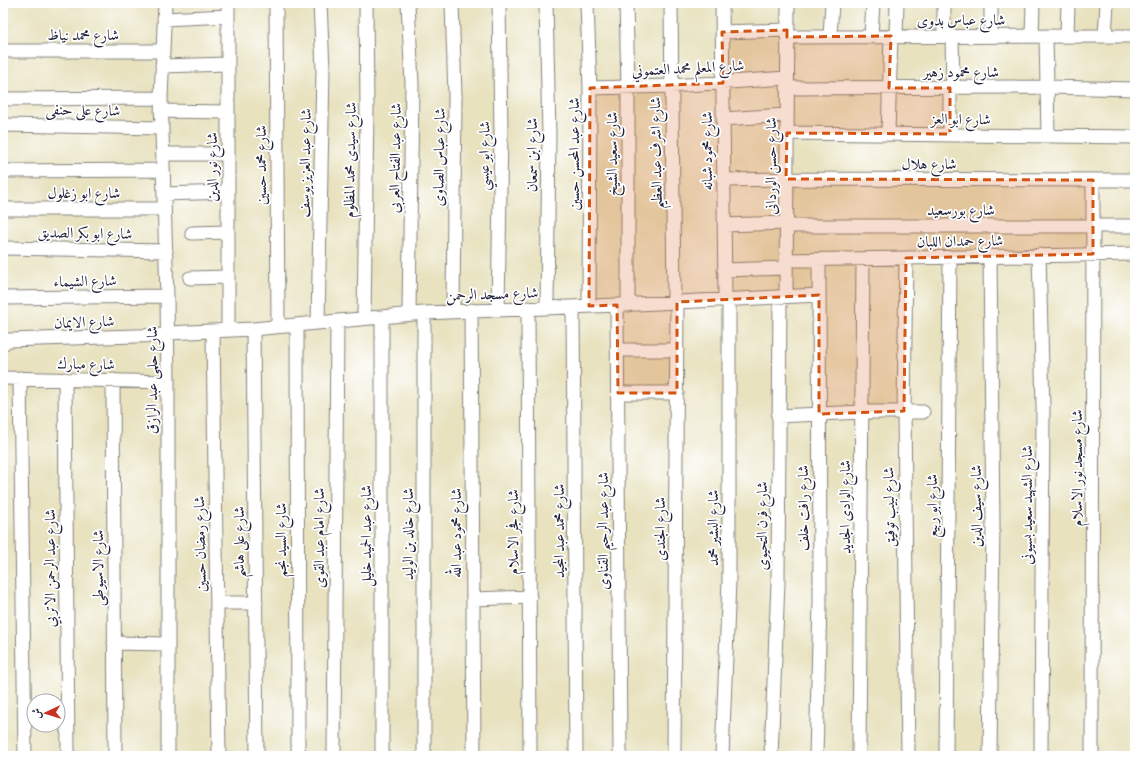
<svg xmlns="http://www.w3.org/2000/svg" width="1138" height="759" viewBox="0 0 1138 759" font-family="'EB Garamond',Amiri,serif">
  <rect width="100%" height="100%" fill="#fff"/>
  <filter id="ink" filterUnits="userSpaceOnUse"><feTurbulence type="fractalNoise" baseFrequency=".025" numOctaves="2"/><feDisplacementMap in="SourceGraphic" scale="8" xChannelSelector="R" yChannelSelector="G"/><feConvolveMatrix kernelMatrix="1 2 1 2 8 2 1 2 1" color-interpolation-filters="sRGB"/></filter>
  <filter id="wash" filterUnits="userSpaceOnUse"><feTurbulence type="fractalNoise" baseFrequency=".012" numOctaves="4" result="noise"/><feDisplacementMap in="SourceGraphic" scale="16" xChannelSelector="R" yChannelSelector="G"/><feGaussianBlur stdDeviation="0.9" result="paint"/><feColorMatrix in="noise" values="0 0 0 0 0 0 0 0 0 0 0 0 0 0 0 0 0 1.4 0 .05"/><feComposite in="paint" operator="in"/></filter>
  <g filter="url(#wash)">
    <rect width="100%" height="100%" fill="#e8e2bf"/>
  </g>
  <g filter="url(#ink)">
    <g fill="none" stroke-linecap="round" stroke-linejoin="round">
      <g stroke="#85827d" stroke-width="15">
        <path id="street" d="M165,3L161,98L167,296L168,382V756
          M276,3L278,326
          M408,3L412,84L409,314
          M452,3L455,96L453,311
          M546,3L549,135L547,307
          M587,3L590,88L589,306
          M626,3L628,87V305
          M671,3L674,302
          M722,3L725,300
          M164,19L228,16
          M722,32L787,30
          M871,36L873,3
          M896,36L897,3
          M944,36V3
          M991,36V3
          M1032,36L1033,3
          M1046,36L1048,136
          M1067,36L1068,3
          M1105,36L1107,3
          M787,37L1135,36
          M830,37L832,3
          M952,37L953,88
          M3,51H163
          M162,66L228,64
          M590,88L672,86L787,78
          M787,88L1047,87L1135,89
          M950,88V134
          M3,99L161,98
          M161,111L228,112
          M723,119L787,115
          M3,125L162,128
          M787,133L1135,137
          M888,134L891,36
          M163,154H228
          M3,171L163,170
          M724,180L786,179L1135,180
          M164,194L228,192
          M3,209H164
          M724,225L786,223
          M786,226H1135
          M192,233L228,232
          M3,248L166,251
          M1039,255L1043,407L1041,756
          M906,258L904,411L908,756
          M786,260L1135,254
          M724,270L786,268
          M190,278L228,277
          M786,296L788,3
          M3,298L167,296
          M617,305L620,756
          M573,307L576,756
          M528,308L530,756
          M498,309L501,133L499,3
          M471,310L474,756
          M364,318L367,109L366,3
          M318,323L323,69L320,3
          M297,325L298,756
          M253,329L257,756
          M228,330V3
          M213,332L219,756
          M168,333L253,329L424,313L617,305L819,295
          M3,344L8,340L168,335
          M617,350H677
          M3,378L168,382
          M20,378L25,756
          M65,379L68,756
          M113,380L115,756
          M618,393H677
          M778,416L862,412H923
          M473,599L530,597
          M217,603H256
          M114,643L168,644
          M334,756L337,321
          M382,756V317
          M424,756V313
          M674,756L677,302
          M722,756L729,581V299
          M771,756L778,583L780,297
          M816,756L820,604L819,260
          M859,756L863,259
          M946,756L950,257
          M990,756L993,525L990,256
          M1092,756L1093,180"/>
      </g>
      <use href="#street" stroke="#fff" stroke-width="13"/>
    </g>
  </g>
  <path fill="#d45411" fill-opacity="0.2" stroke="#d45411" stroke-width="3" stroke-dasharray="8 5" stroke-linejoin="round" d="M787,30V37L891,36L889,88H950V134L787,133L786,179L1093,180V254L906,258L904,411L819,414V295L677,302V393H618L617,305L589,306L590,88L723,83L722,32Z"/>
  <g text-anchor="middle" stroke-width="3.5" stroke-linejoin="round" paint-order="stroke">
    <g font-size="15" fill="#22223b" stroke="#fff">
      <text x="961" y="25">شارع عباس بدوى</text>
      <text x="83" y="40">شارع محمد نياظ</text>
      <text transform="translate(688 68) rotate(-3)" y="5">شارع المعلم محمد العتموني</text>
      <text x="961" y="77">شارع محمود زهير</text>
      <text transform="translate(83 110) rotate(1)" y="5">شارع على حنفى</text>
      <text transform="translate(961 119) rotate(1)" y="5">شارع ابو العز</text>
      <text transform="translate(707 151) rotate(-90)" y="5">شارع محمود شبانه</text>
      <text transform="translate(656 153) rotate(-91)" y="5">شارع اشرف عبد العظيم</text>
      <text transform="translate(574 154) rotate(-90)" y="5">شارع عبد المحسن حسين</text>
      <text transform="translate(612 154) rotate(-90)" y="5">شارع سعيد الشيخ</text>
      <text transform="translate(532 155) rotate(-90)" y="5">شارع ابن سمعان</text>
      <text transform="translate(484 156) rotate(-89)" y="5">شارع ابو عيسي</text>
      <text transform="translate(439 157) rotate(-89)" y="5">شارع عباس الصاوى</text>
      <text transform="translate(395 158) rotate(-89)" y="5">شارع عبد الفتاح العربى</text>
      <text transform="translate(350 160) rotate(-89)" y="5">شارع سيدى محمد المظلوم</text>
      <text transform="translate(305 163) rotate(-89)" y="5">شارع عبد العزيز يوسف</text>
      <text x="929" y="169">شارع هلال</text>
      <text transform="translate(261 165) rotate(-90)" y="5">شارع محمد حسين</text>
      <text transform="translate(771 166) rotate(-90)" y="5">شارع حسن الوردانى</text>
      <text transform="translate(212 167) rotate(-90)" y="5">شارع نور الدين</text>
      <text x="84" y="198">شارع ابو زغلول</text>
      <text x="961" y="215">شارع بورسعيد</text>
      <text transform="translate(85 233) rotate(1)" y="5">شارع ابو بكر الصديق</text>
      <text transform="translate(960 241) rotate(-1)" y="5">شارع حمدان اللبان</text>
      <text transform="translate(85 281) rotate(-1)" y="5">شارع الشيماء</text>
      <text transform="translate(492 294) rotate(-2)" y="5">شارع مسجد الرحمن</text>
      <text transform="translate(84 322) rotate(-2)" y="5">شارع الايمان</text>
      <text transform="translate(86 364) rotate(1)" y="5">شارع مبارك</text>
      <text transform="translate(152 380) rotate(-90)" y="5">شارع حلمى عبد الرازق</text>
      <text transform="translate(1077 468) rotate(-90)" y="5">شارع مسجد نور الاسلام</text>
      <text transform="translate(1027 505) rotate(-90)" y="5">شارع الشهيد سعيد بسيونى</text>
      <text transform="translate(932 506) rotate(-90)" y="5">شارع ابو ربيع</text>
      <text transform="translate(976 506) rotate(-90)" y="5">شارع سيف الدين</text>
      <text transform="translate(845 507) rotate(-90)" y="5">شارع الوادى الجديد</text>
      <text transform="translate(889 507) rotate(-91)" y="5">شارع لبيب توفيق</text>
      <text transform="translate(803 508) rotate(-90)" y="5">شارع رافت خلف</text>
      <text transform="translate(762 526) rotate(-90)" y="5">شارع فرن التحيوى</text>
      <text transform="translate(713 528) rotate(-90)" y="5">شارع البشير محمد</text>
      <text transform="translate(660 529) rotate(-90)" y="5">شارع الجندى</text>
      <text transform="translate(559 531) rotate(-90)" y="5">شارع محمد عبد المجيد</text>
      <text transform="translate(603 531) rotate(-90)" y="5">شارع عبد الرحيم القناوى</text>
      <text transform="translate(513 532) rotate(-90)" y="5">شارع فجر الاسلام</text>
      <text transform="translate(456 533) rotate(-90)" y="5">شارع محمود عبد الله</text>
      <text transform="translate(408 534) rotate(-90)" y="5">شارع خالد بن الوليد</text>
      <text transform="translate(366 536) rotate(-90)" y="5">شارع عبد الحميد خليل</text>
      <text transform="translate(319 538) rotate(-90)" y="5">شارع امام عبد القوى</text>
      <text transform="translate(281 540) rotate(-90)" y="5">شارع السيد نجم</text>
      <text transform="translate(239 542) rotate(-90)" y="5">شارع على هاشم</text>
      <text transform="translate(200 544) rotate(-91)" y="5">شارع رمضان حسين</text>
      <text transform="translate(50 568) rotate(-90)" y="5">شارع عبد الرحمن الاتربي</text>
      <text transform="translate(98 568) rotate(-90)" y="5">شارع الاسيوطى</text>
    </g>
  </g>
  <rect width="1138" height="759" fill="none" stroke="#fff" stroke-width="16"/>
  <g transform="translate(46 713) rotate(266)"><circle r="19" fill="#ffffff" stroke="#a7a7b1"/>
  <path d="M0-3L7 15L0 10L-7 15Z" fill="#c8321e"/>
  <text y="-6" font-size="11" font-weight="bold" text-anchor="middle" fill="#22223b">ش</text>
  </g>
</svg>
